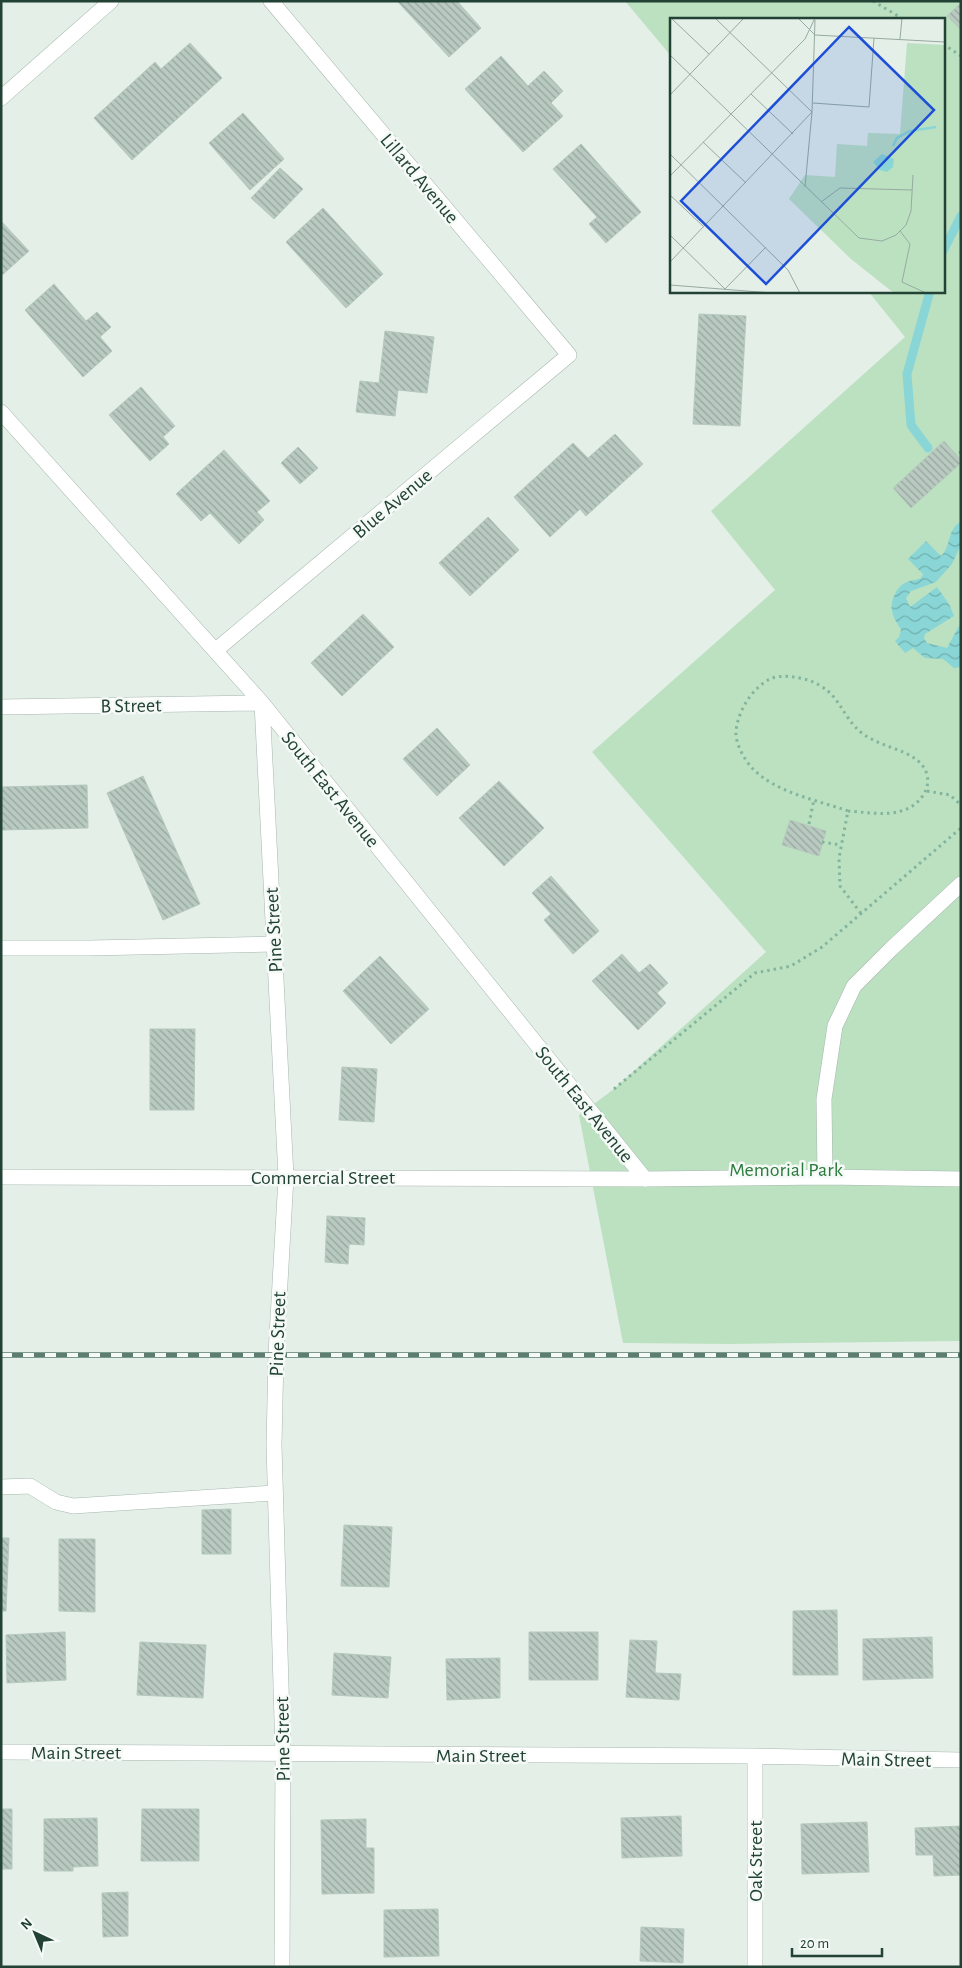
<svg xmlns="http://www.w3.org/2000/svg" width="962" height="1968" viewBox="0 0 962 1968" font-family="'Alegreya Sans',sans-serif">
  <defs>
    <pattern id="water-waves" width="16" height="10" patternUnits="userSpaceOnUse" patternTransform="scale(1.25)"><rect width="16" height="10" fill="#8ad6d6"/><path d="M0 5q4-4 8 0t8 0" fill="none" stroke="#70afae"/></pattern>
    <pattern id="building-back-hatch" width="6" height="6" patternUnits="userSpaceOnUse" patternTransform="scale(1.25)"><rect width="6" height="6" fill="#b9cac1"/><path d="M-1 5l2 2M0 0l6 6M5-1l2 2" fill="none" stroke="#96a69e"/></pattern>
  </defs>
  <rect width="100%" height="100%" fill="#e4efe8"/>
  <path fill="#bce1c1" d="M625,1H961V1341L731,1344L623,1343L579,1115L614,1089L766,952L592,752L775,590L711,511L905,337L868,291H943V19H671V56Z"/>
  <path fill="url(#water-waves)" d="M961,521V545L952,564L936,582L911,591L906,598L910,607L937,587L949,604L954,616L925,634L924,638L927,643L947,648L961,622V667L954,668L943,659L925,658L913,648L905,653L895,641L899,637L901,630C898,624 893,618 892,611C890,600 897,585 909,581C912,580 917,580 921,578L923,574L908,559L926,541L941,556C952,545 946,531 961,521Z"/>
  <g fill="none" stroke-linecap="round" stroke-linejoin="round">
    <path stroke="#8ad6d6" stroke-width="9" d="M943,251L961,216
      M928,448L911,425L907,374L930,291"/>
  </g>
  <path fill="url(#building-back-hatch)" stroke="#b6c9be" d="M397,1H457L481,28L449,57Z
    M961,3V30L947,16Z
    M190,43L222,78L132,160L94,118L155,62L161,69Z
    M501,56L528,86L544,71L563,91L551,103L563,116L523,152L465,89Z
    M243,113L284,159L250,190L209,143Z
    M581,144L641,212L606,243L589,224L597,217L553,169Z
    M280,168L303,189L274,219L251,198Z
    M323,208L383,274L346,308L286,242Z
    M1,221L29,251L1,276Z
    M54,284L86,321L97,312L111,327L100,337L112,351L83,377L25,310Z
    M699,314L746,316L740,426L693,424Z
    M385,331L434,337L427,393L398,390L395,416L356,412L360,381L379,383Z
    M141,387L175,426L163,437L169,444L150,461L109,415Z
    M615,434L643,464L586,516L580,509L550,537L514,497L573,443L588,458Z
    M944,441L961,460V463L911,508L893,488Z
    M298,447L318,468L300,484L281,463Z
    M224,450L270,501L257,512L264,520L239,544L210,513L201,521L176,494Z
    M488,517L519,550L470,596L439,563Z
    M363,614L394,647L342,696L311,663Z
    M437,728L470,765L437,796L403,759Z
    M143,776L200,904L163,920L107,793Z
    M499,781L544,828L504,866L459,818Z
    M87,785L88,828L1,830V787Z
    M790,820L826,831L819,856L782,845Z
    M551,876L599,931L573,954L544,920L551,914L532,893Z
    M622,954L639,973L650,964L668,983L657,993L666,1003L638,1030L592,981Z
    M380,956L429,1009L391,1044L343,991Z
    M150,1029H195L194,1110H150Z
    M342,1067L377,1069L374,1122L339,1120Z
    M327,1216L365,1218L364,1245L349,1244L348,1264L325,1262Z
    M231,1509V1554H202V1510Z
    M344,1525L392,1527L389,1587L341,1586Z
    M1,1538H9L6,1611H1Z
    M59,1539H95V1612L59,1611Z
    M837,1610L838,1675H793V1611Z
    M65,1632L66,1680L7,1683L6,1635Z
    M529,1632H598V1680H529Z
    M932,1637L933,1678L863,1680V1639Z
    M630,1640L657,1641L655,1673L681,1674L679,1700L626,1697Z
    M140,1642L206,1645L203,1698L137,1695Z
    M334,1653L391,1657L388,1698L332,1695Z
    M500,1658V1698L447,1700L446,1659Z
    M1,1809H12V1869H1Z
    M142,1809H199V1861H141Z
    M681,1816L682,1856L622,1858L621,1818Z
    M97,1818L98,1866L73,1867V1871H44V1819Z
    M366,1819V1848H374V1893L322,1894L321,1820Z
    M867,1822L869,1872L802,1874L801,1824Z
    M961,1826V1875L934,1876L933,1855H916L915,1828Z
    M128,1892V1936L103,1937L102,1893Z
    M438,1909L439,1956L384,1957V1910Z
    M641,1927L684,1929L683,1963L640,1961Z"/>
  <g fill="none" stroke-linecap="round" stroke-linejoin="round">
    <g stroke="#a6b8af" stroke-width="16">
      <path id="service" d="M1,948H90L274,944
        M825,1177L824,1099L835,1026L854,986L891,949L961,884
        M645,1179L825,1177L961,1179
        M1,1487L30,1486L56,1502L73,1506L275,1493"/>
    </g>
    <g stroke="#a6b8af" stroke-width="16">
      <path id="minor" d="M1,98L111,1
        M1,412L262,703L645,1179
        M216,650L569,355L271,1
        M1,707L262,703L286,1177L276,1354L274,1445L283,1754L282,1967
        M1,1177L645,1179
        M1,1752L755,1756L961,1760
        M755,1756V1967"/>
    </g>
    <path stroke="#83b49d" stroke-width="3" stroke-dasharray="2.5 4" stroke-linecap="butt" d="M873,1L903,19
      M943,44L961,56
      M959,453L961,452
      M927,791L950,795L961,805
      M848,811C864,812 885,816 901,811C924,805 939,778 917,760C903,749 880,746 863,734C838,714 843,693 808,680C797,677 781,674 770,679C752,688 738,711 736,731C735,743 744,759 752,768C776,793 817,800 848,811L839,858L840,886L863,916
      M809,824L814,799
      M822,842L841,845
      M614,1089L755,973L791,966L822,947L961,828"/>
    <use href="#service" stroke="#fff" stroke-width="15"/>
    <use href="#minor" stroke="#fff" stroke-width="15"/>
    <g stroke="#5d7d70" stroke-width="5.5">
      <path id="rail" d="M1,1355H961"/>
    </g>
    <use href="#rail" stroke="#f5faf7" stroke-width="4" stroke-dasharray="11" stroke-linecap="butt"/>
  </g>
  <g text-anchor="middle" stroke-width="5" stroke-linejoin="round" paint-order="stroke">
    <g font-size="20" fill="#224235" stroke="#f5faf7">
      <text transform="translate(420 178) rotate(50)" y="7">Lillard Avenue</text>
      <text transform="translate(392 503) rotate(-40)" y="7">Blue Avenue</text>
      <text transform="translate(131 705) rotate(-1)" y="7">B Street</text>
      <text transform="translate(331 789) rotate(51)" y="7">South East Avenue</text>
      <text transform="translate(273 930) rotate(-93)" y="7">Pine Street</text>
      <text transform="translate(585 1104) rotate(51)" y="7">South East Avenue</text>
      <text x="323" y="1184">Commercial Street</text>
      <text transform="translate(277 1334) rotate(-88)" y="7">Pine Street</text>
      <text transform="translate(282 1739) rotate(-91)" y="7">Pine Street</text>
      <text x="76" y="1759">Main Street</text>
      <text x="481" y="1762">Main Street</text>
      <text transform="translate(886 1759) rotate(1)" y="7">Main Street</text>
      <text transform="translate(755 1861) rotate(-90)" y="7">Oak Street</text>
    </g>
    <g font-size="20" fill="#2a7b3d" stroke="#f5faf7">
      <text x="786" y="1176">Memorial Park</text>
    </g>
  </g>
  <g transform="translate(670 18)">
    <rect width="275" height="275" fill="#e4efe8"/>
    <path d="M237,25L275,27V275H225L220,272L181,241L119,181L135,157L165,159L167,126L197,128L198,115L230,116Z" fill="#bce1c1"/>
    <path d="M212,136L224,141L223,149L217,154L210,152L203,144Z" fill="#8ad6d6"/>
    <path fill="none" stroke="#8ad6d6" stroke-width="2.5" d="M223,128L227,120L240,113L266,109"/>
    <path fill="none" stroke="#96aaa0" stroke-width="1" d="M1,0L39,36M128,0L145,17L275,24M230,21L232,0M0,37L189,220L212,223L226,217L236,207L241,193L243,157M81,76L123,116M0,77L74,0M143,85L199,89L204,20M33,124L76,165M0,136L118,252L130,275M0,158L135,21L145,0M135,169L142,94L145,2M0,177L34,209M151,184L170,170L242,172M230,213L240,226L232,264L256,275M0,217L55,271L96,229M0,244L142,94L45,0M0,267L102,275"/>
    <path fill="#1d4ed8" fill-opacity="0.15" stroke="#1d4ed8" stroke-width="2.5" d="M179,9L264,92L96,266L11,183Z"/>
    <rect width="275" height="275" fill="none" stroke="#224235" stroke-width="2.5"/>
  </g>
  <rect width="962" height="1968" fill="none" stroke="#224235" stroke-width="5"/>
  <g transform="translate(35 1933) rotate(316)" stroke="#f5faf7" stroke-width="4" paint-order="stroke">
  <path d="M0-4L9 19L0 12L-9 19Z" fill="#224235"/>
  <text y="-8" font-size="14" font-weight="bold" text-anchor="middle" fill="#224235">N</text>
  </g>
  <path d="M792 1948v8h90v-8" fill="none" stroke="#224235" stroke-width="2.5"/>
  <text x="800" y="1948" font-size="15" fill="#224235" stroke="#f5faf7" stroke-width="4" paint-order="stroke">20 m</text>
</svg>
